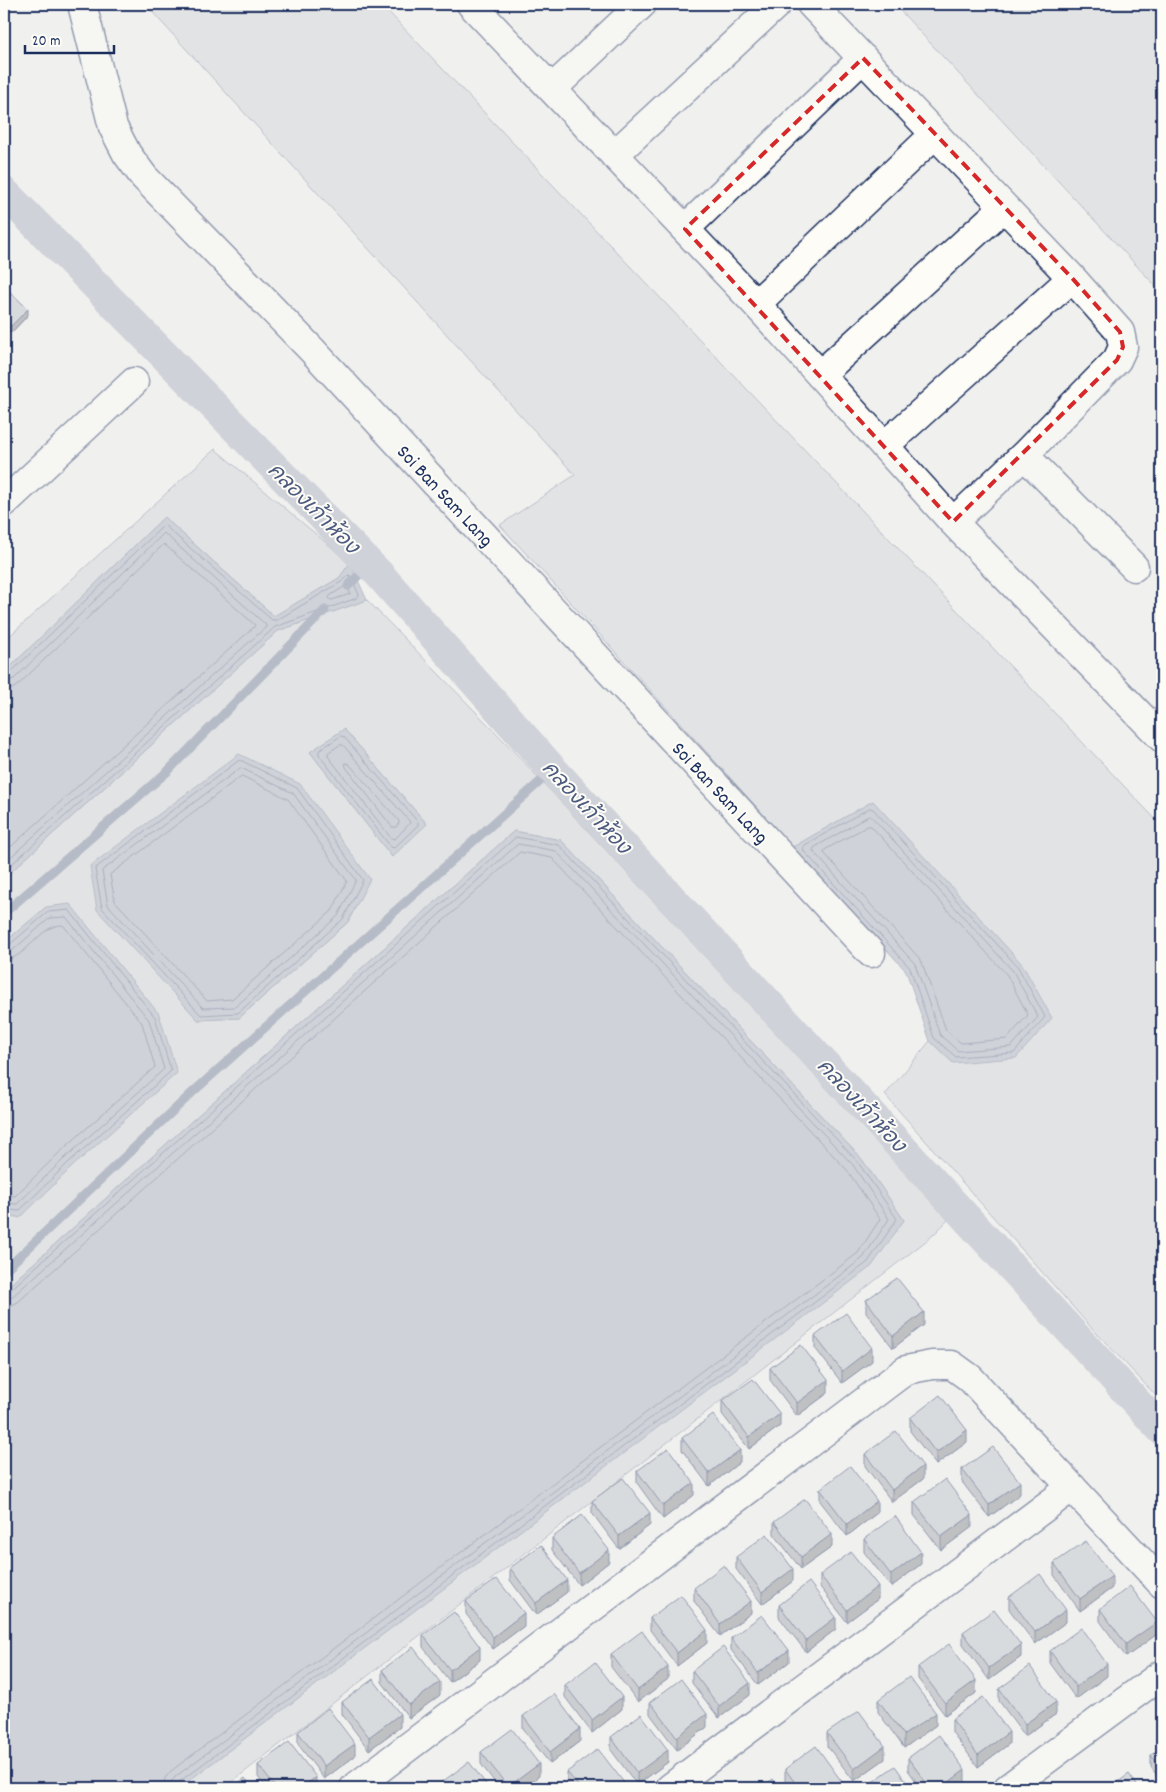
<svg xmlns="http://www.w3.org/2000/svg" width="1166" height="1792" viewBox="0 0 1166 1792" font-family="Dekko,'Playpen Sans Thai',sans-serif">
  <rect width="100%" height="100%" fill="#f0f0ee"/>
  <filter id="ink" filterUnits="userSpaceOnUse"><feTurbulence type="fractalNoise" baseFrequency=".02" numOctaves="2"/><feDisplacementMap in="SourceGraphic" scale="10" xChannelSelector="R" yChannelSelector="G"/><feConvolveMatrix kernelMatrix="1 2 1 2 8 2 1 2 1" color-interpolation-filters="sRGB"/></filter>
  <g filter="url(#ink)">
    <path fill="#d0d3d8" stroke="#76819b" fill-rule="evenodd" d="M145,4H381L1162,826V1402L1088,1324L885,1095L930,1041L953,1063L873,801L793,847L500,525L575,475Z
      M894,4H1162V293Z
      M215,449L350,563L339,578L274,616L164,517L4,673V641Z
      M367,600L506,743L949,1219L931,1237L224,1788H179L871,1266L904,1220L861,1158L561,840L514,831L4,1290V1214L20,1217L73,1166L46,907L4,943V878L278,631ZM344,729L426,823L392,857L310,752ZM348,922L239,1018L198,1020Z"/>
    <path fill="#a7adbd" stroke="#6f7b97" d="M164,517L274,616L339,578L350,563L367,600L278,631L4,878V673Z
      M344,729L427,824L392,857L310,752Z
      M239,754L300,784L370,879L348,922L239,1018L198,1020L97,910L90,866Z
      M873,801L1022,964L1052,1018L1016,1058L953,1063L930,1041L906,971L793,847Z
      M514,831L561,840L861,1158L904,1220L872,1266L179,1788H4V1290Z
      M70,904L159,1014L177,1073L73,1166L20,1218L4,1214V943L46,907Z"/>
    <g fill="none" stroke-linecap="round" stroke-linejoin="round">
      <path stroke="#536184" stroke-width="1" d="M346,586L349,588L350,594L332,600L329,599L330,596Z
        M4,676L9,674L164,525L272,620H277L341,582L348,575L351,576L359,595L357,598L275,627L4,871
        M4,682L14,679L164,533L266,625V627L4,863
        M4,690L12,689L18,685L164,544L255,625L254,627L4,853
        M341,736L344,737L418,822V825L394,848L391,847L319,755V751Z
        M340,745H343L410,822L409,824L395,839L391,838L328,756V753Z
        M240,760L297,788L363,880L343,919L238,1013L201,1015L102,908L95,869Z
        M346,763L349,764L399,821V823L396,827H392L346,767Z
        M241,768L293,793L356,880L338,916L235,1007L203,1008L108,905L102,871Z
        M242,776L288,799L347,881L332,911L232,999L207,1001L115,901L110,875Z
        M870,808L873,809L1018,967L1045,1017L1014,1053L956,1057L934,1038L910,968L803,850L804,846Z
        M869,816L872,817L1013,971L1038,1017L1011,1047L958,1051L940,1035L915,964L813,851L814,848Z
        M868,826H871L1007,975L1028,1015L1007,1039L961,1043L946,1030L921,960L824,853L825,850Z
        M4,946L9,945L48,912L69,910L155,1017L171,1071L69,1162L19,1211L4,1209
        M4,952L13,950L50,918L66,917L149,1020L164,1069L65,1158L17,1204L4,1203
        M4,960C27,959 40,924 63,925L142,1023L155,1067L60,1152L15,1196L4,1195
        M4,1293L9,1291L516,837L559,845L857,1161L897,1219L868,1262L179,1782L176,1788
        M4,1299L13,1296L518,844L556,851L853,1165L889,1219L863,1258L175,1777L171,1782L170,1788
        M4,1307L12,1305L18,1302L520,852L552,858L847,1170L880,1219L858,1253L171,1771L165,1778L163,1788"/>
      <path stroke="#6f7b97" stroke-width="9" d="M348,586L370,564
        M4,913L168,771L325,610
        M4,1271L193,1092L553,770"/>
      <path stroke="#a7adbd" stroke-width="31" d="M4,192L378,573L553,770L1162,1430"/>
      <g stroke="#1b2f5e" stroke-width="31">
        <path id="street" d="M82,4L113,127L127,154L144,177L312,350L871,953
          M471,4L756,304L953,522L1162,738
          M811,4L1072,278L1120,332L1123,347L1117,360L1024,455L953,522
          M552,89L642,4
          M614,155L777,4
          M685,229L863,58
          M756,304L935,134
          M820,375L1004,207
          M884,446L1072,278
          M1024,455L1134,567
          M4,503L134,382
          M354,1788L906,1370L932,1365H952L970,1378L1162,1584
          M670,1788L1072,1487
          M1008,1788L1162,1674"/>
      </g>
      <use href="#street" stroke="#fdfcf7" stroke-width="28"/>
    </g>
    <path fill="#a1a5ae" stroke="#1b2f5e" d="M4,290L28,315L11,333L4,326Z
      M866,1300L924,1325L893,1348L866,1312Z
      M815,1336L872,1361L842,1383L815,1348Z
      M770,1368L828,1393L797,1416L770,1380Z
      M722,1401L780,1426L749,1449L722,1414Z
      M910,1418L967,1442L936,1465L910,1431Z
      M682,1438L740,1462L709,1486L682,1450Z
      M865,1454L923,1479L892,1502L865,1466Z
      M962,1469L1020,1494L989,1517L962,1482Z
      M637,1471L694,1495L663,1519L637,1483Z
      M820,1489L877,1513L847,1536L820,1501Z
      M592,1501L650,1525L619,1549L592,1513Z
      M914,1502L972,1527L941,1550L914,1515Z
      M774,1522L832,1547L801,1569L774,1534Z
      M552,1538L609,1562L579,1585L552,1550Z
      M864,1539L921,1564L891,1587L864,1552Z
      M736,1557L793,1581L762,1604L736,1569Z
      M1054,1563L1112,1588L1080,1611L1054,1575Z
      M510,1568L567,1592L536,1615L510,1580Z
      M820,1575L878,1599L847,1622L820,1587Z
      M694,1588L751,1613L720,1636L694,1601Z
      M1009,1597L1066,1622L1035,1644L1009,1609Z
      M466,1601L524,1626L493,1649L466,1614Z
      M779,1605L836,1629L806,1652L779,1617Z
      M1100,1609L1157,1634L1126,1657L1100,1621Z
      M650,1618L707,1643L677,1666L650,1630Z
      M963,1632L1021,1657L989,1680L963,1644Z
      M423,1635L480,1660L450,1682L423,1647Z
      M731,1638L789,1662L758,1685L731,1650Z
      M1050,1651L1107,1676L1076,1699L1050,1663Z
      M611,1654L668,1679L638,1702L611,1667Z
      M918,1667L976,1693L945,1715L918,1679Z
      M382,1670L440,1695L409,1718L382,1682Z
      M692,1671L750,1695L719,1718L692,1683Z
      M565,1685L622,1709L592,1733L565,1697Z
      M999,1689L1056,1714L1025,1736L999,1701Z
      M878,1700L936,1725L904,1748L878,1712Z
      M342,1702L400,1727L369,1750L342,1714Z
      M650,1702L707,1727L677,1750L650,1714Z
      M523,1716L580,1741L550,1764L523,1729Z
      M952,1719L1009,1744L978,1767L952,1732Z
      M298,1732L355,1756L324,1779L298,1744Z
      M827,1733L885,1759L854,1781L827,1746Z
      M611,1737L668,1762L637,1785L611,1750Z
      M1162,1747V1783L1151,1767V1755Z
      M481,1752L539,1776L523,1788H499L481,1764Z
      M908,1758L965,1783L957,1788H921L908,1770Z
      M258,1765L316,1788H266L258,1777Z
      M785,1769L842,1788H790L785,1781Z
      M567,1772L625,1788H570L567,1785Z"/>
    <path fill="#83868d" stroke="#1b2f5e" d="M28,309V315L11,333V326Z
      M924,1312V1325L893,1348V1336Z
      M872,1348V1361L842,1383V1371Z
      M828,1380V1393L797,1416V1403Z
      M780,1414V1426L749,1449V1437Z
      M967,1430V1442L936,1465V1453Z
      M740,1450V1462L709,1486V1473Z
      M923,1466V1479L892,1502V1490Z
      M1020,1482V1494L989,1517V1505Z
      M694,1483V1495L663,1519V1506Z
      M877,1501V1513L847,1536V1524Z
      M650,1513V1525L619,1549V1536Z
      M972,1515V1527L941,1550V1537Z
      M832,1534V1547L801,1569V1557Z
      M609,1550V1562L579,1585V1573Z
      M921,1552V1564L891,1587V1575Z
      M793,1569V1581L762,1604V1592Z
      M1112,1576V1588L1080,1611V1599Z
      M567,1580V1592L536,1615V1603Z
      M878,1586V1599L847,1622V1610Z
      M751,1601V1613L720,1636V1624Z
      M1066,1610V1622L1035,1644V1632Z
      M524,1613V1626L493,1649V1637Z
      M836,1617V1629L806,1652V1640Z
      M1157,1622V1634L1126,1657V1644Z
      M707,1630V1643L677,1666V1653Z
      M1021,1645V1657L989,1680V1668Z
      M480,1647V1660L450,1682V1670Z
      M789,1650V1662L758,1685V1673Z
      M1107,1664V1676L1076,1699V1687Z
      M668,1667V1679L638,1702V1690Z
      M976,1680V1693L945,1715V1703Z
      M440,1682V1695L409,1718V1705Z
      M750,1683V1695L719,1718V1706Z
      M622,1697V1709L592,1733V1720Z
      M1056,1702V1714L1025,1736V1724Z
      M936,1713V1725L904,1748V1735Z
      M400,1714V1727L369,1750V1737Z
      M707,1714V1727L677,1750V1737Z
      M580,1729V1741L550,1764V1752Z
      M1009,1732V1744L978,1767V1755Z
      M355,1744V1756L324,1779V1766Z
      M885,1746V1759L854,1781V1769Z
      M668,1750V1762L637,1785V1773Z
      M539,1764V1776L523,1788H508V1787Z
      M965,1770V1783L957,1788H941Z
      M316,1777V1788H301Z
      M842,1782V1788H834Z
      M625,1784V1788H619Z"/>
    <path fill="#bbc0ca" stroke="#1b2f5e" d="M6,288L28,309L11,326L4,320V290Z
      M897,1278L924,1312L893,1336L866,1300Z
      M846,1313L872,1348L842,1371L815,1336Z
      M801,1345L828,1380L797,1403L770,1368Z
      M753,1379L780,1414L749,1437L722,1401Z
      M940,1395L967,1430L936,1453L910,1418Z
      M713,1415L740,1450L709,1473L682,1438Z
      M896,1431L923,1466L892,1490L865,1454Z
      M993,1447L1020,1482L989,1505L962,1469Z
      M668,1448L694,1483L663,1506L637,1471Z
      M850,1466L877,1501L847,1524L820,1489Z
      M623,1478L650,1513L619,1536L592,1501Z
      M945,1479L972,1515L941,1537L914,1502Z
      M805,1499L832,1534L801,1557L774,1522Z
      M582,1515L609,1550L579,1573L552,1538Z
      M895,1516L921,1552L891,1575L864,1539Z
      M767,1534L793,1569L762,1592L736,1557Z
      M1086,1541L1112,1576L1080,1599L1054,1563Z
      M541,1545L567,1580L536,1603L510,1568Z
      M851,1552L878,1586L847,1610L820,1575Z
      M724,1565L751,1601L720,1624L694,1588Z
      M1040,1574L1066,1610L1035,1632L1009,1597Z
      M497,1579L524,1613L493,1637L466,1601Z
      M809,1582L836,1617L806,1640L779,1605Z
      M1130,1586L1157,1622L1126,1644L1100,1609Z
      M681,1595L707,1630L677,1653L650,1618Z
      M994,1610L1021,1645L989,1668L963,1632Z
      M454,1612L480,1647L450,1670L423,1635Z
      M762,1615L789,1650L758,1673L731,1638Z
      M1081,1628L1107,1664L1076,1687L1050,1651Z
      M642,1631L668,1667L638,1690L611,1654Z
      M949,1644L976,1680L945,1703L918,1667Z
      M413,1647L440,1682L409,1705L382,1670Z
      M723,1647L750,1683L719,1706L692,1671Z
      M595,1662L622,1697L592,1720L565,1685Z
      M1030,1666L1056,1702L1025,1724L999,1689Z
      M909,1677L936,1713L904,1735L878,1700Z
      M373,1679L400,1714L369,1737L342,1702Z
      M681,1679L707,1714L677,1737L650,1702Z
      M554,1694L580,1729L550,1752L523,1716Z
      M983,1697L1009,1732L978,1755L952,1719Z
      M328,1708L355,1744L324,1766L298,1732Z
      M859,1711L885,1746L854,1769L827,1733Z
      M641,1714L668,1750L637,1773L611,1737Z
      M512,1729L539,1764L508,1787L481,1752Z
      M939,1735L965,1770L941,1788H930L908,1758Z
      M289,1742L316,1777L301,1788H276L258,1765Z
      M816,1746L842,1782L834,1788H799L785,1769Z
      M1162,1747V1770L1151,1755Z
      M598,1749L625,1784L619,1788H580L567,1772Z
      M469,1762L489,1788H440L438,1785Z
      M895,1766L911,1788H864Z
      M1129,1774L1139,1788H1110Z
      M245,1778L253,1788H232Z
      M773,1779L780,1788H761Z
      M553,1782L558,1788H544Z"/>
  </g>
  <path d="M0 0H1166V1792H0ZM863,58L1072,278L1120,332L1123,347L1117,360L953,522L685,229Z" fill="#f0f0ee" fill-opacity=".55" fill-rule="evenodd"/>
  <path fill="none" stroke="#d62828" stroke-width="4" stroke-dasharray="10 6" stroke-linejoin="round" d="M863,58L1072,278L1120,332L1123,347L1117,360L953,522L685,229Z"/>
  <g text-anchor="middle" stroke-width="4" stroke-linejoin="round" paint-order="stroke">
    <g font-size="20" fill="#1b2f5e" stroke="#fdfcf7">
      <text transform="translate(446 495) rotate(47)" y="7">Soi Ban Sam Lang</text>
      <text transform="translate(721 792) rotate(47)" y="7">Soi Ban Sam Lang</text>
    </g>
    <g font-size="21" font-style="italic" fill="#4c5b7f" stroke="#fdfcf7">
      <text transform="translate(314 508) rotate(45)" y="7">คลองเก้าห้อง</text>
      <text transform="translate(587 807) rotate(47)" y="7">คลองเก้าห้อง</text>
      <text transform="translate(862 1105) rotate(47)" y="7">คลองเก้าห้อง</text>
    </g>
  </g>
  <rect width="1166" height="1792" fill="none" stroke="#fdfcf7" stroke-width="20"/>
  <rect x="10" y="10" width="1146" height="1772" fill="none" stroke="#1b2f5e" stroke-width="2" filter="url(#ink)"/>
  <path d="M25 45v8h89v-8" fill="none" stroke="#1b2f5e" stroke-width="2.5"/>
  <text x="32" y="45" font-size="15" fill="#1b2f5e" stroke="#fdfcf7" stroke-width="4" paint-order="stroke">20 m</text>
</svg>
